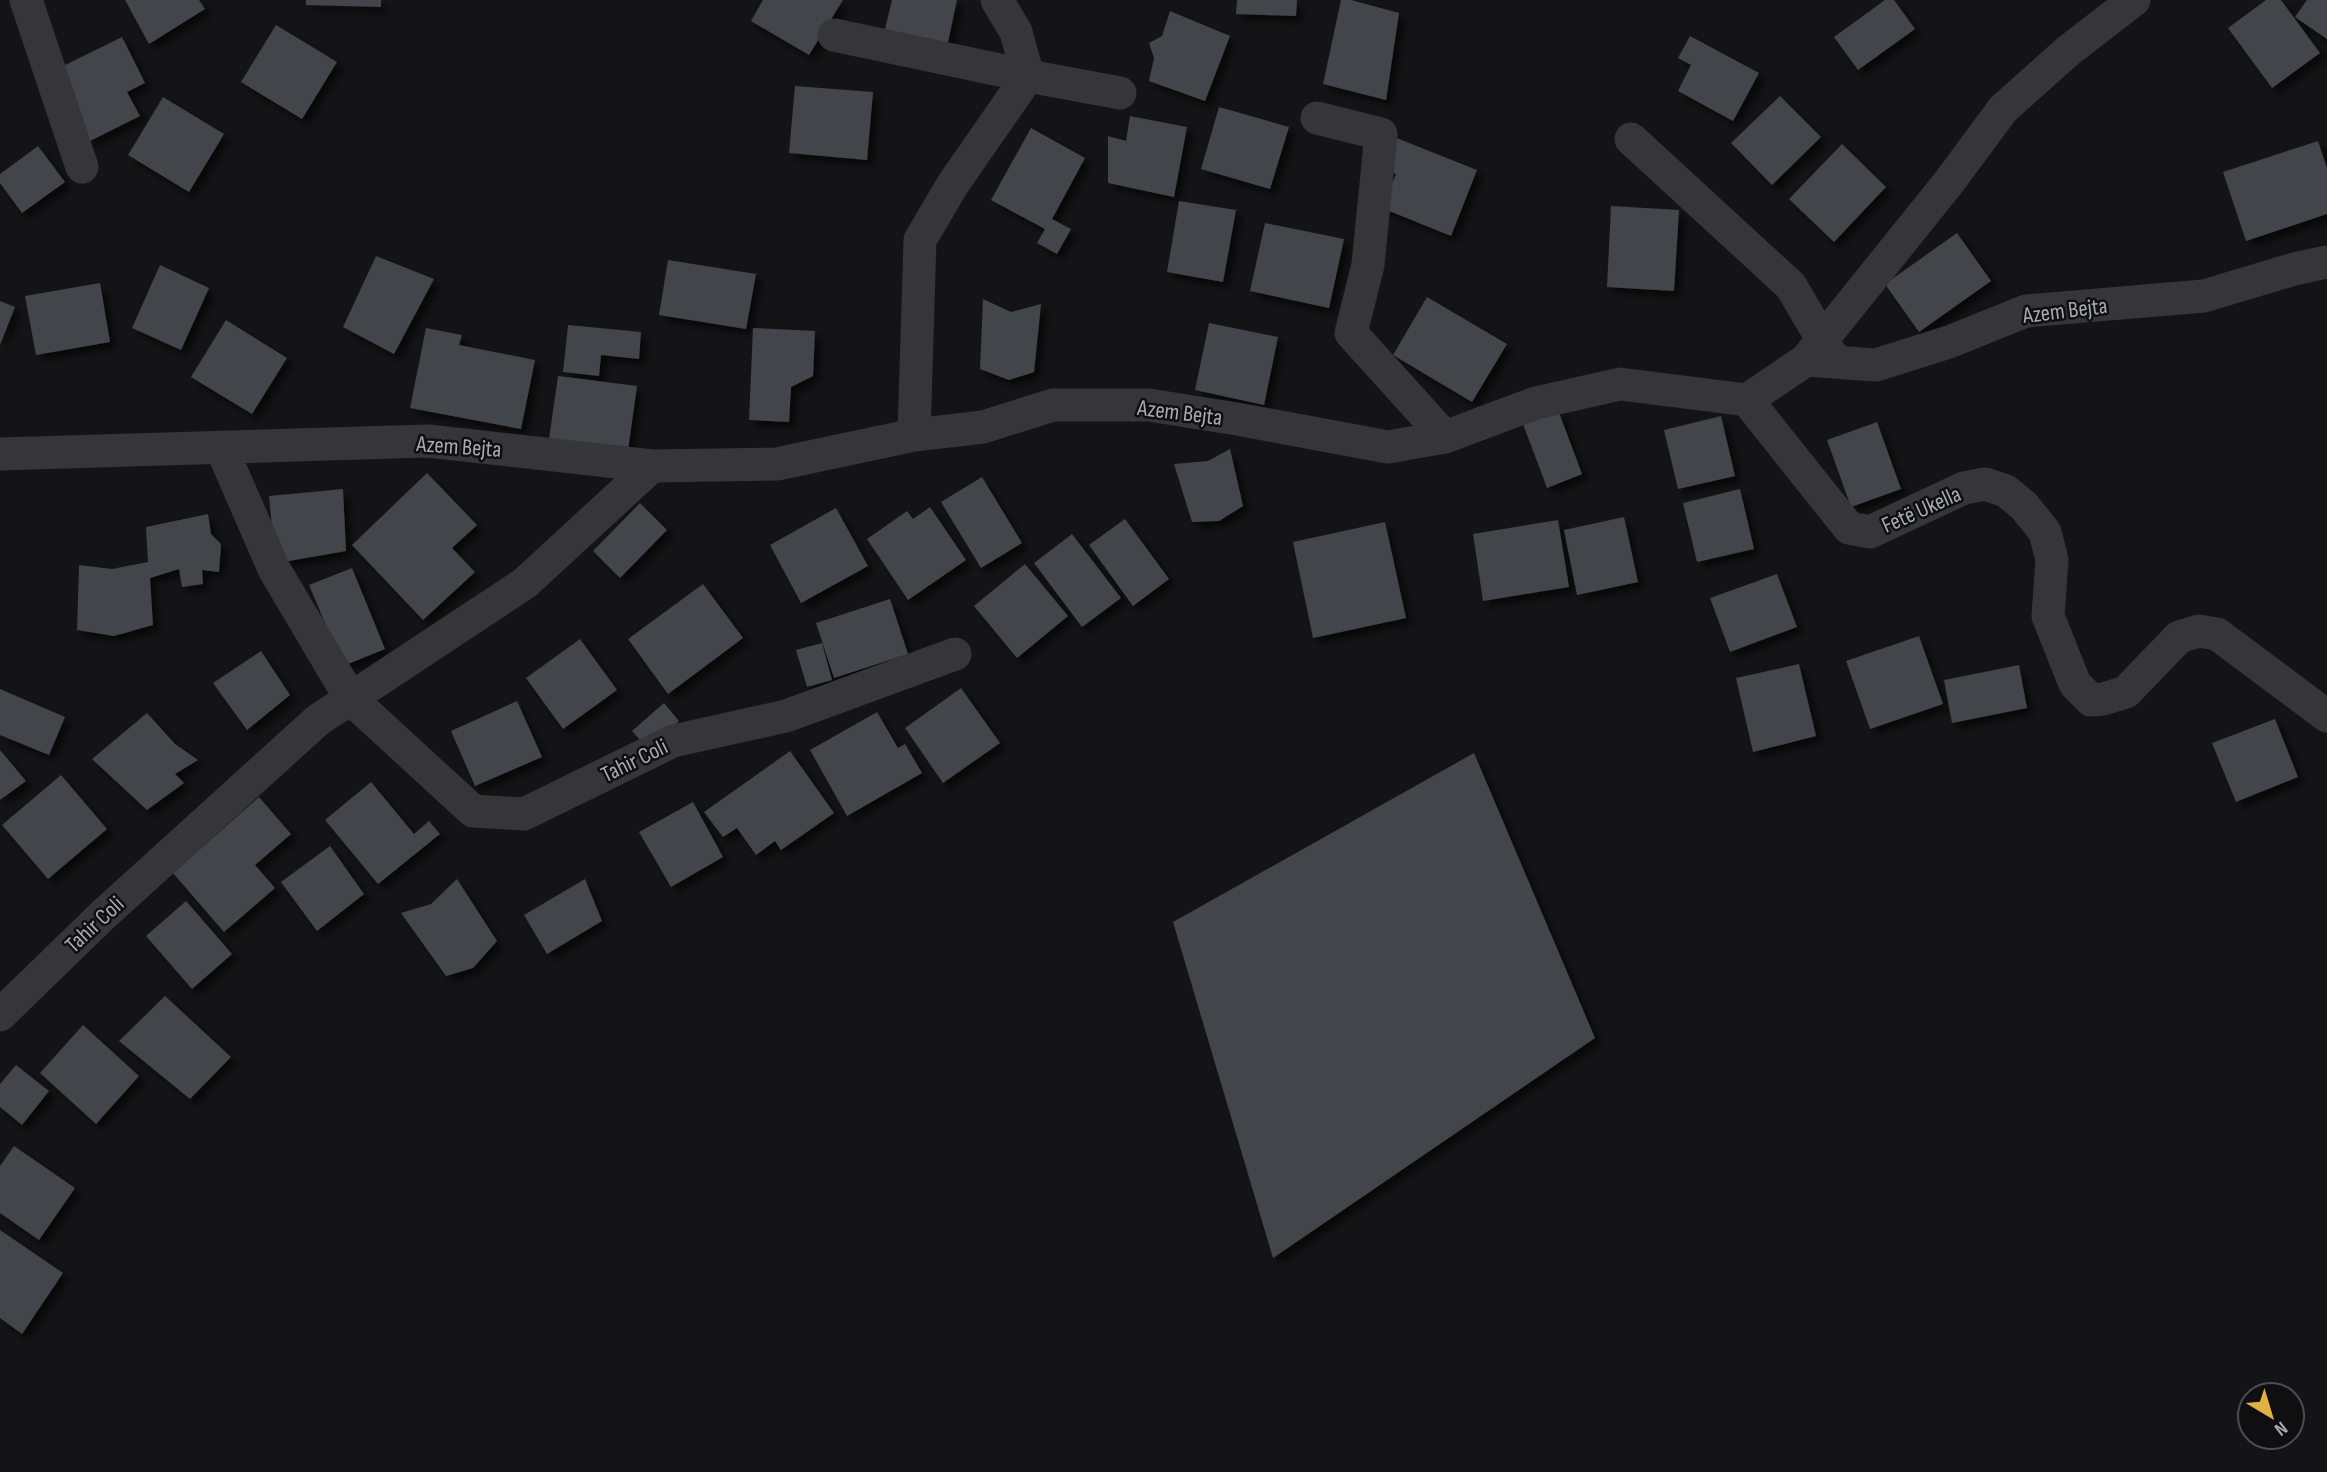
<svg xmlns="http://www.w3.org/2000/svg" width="2327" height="1472" viewBox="0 0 2327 1472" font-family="'Sofia Sans Condensed',sans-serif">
  <defs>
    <filter id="shadow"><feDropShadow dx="6" dy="6" stdDeviation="3.5" flood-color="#0009"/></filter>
  </defs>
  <rect width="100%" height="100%" fill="#141416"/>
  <path fill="#434449" filter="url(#shadow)" d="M125,0H199L205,9L149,44Z
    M306,0H381V7L306,5Z
    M763,0H843L809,55L751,21Z
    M892,0H957L947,47L884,33Z
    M1237,0H1297L1296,16L1236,14Z
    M1341,0H1351L1399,13L1386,100L1323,84Z
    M1885,0H1894L1915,29L1858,70L1834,37Z
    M2266,0H2281L2320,53L2272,88L2228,28Z
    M2307,0H2327V39L2295,17Z
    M1170,11L1230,36L1205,101L1149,81L1154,58L1149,43L1162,36Z
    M276,25L337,62L302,119L241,82Z
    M1690,36L1759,73L1733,121L1678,91L1691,65L1678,58Z
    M122,37L145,83L127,92L140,116L90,141L55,70Z
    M795,86L873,92L867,160L789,153Z
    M1780,96L1821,137L1772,185L1731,143Z
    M163,97L224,134L189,192L128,155Z
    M1219,107L1289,127L1270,189L1201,169Z
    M1130,116L1187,127L1174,197L1108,183V136L1126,141Z
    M1031,128L1085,158L1052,219L1071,229L1057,254L1037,243L1045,229L991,200Z
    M1394,137L1477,170L1451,236L1382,208L1396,174L1381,168Z
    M2318,141L2327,168V214L2246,241L2223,172Z
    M1842,144L1886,187L1834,242L1789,199Z
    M38,146L65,182L22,213L0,183V174Z
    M1179,201L1236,210L1223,282L1167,272Z
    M1611,206L1679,210L1674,291L1607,287Z
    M1265,223L1344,239L1329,308L1250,291Z
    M1957,233L1991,281L1919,332L1885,284Z
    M376,256L434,279L394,354L343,327Z
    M668,260L756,274L746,329L659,315Z
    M160,265L209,288L181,350L132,328Z
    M100,283L110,342L36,355L25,296Z
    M1427,297L1507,344L1472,402L1393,355Z
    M983,299L1011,312L1041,304L1034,372L1009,380L980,369Z
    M0,301L15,307L0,345Z
    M226,320L287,358L252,414L191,377Z
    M1209,323L1278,337L1264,405L1195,390Z
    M568,325L641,332L639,359L601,355L599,376L563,372Z
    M426,328L462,335L459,345L535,360L521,429L410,408Z
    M753,328L815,331L813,376L791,387L789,422L749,420Z
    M558,376L637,386L628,450L549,439Z
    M1558,410L1582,474L1547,488L1523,424Z
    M1721,416L1735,476L1678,489L1664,430Z
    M1877,422L1901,489L1851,507L1827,440Z
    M1230,449L1243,506L1219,521L1192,522L1174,464L1208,461Z
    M427,473L477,525L452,548L475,572L423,620L352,545Z
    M982,477L1022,543L981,568L941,502Z
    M343,489L346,551L283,562L273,538L269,496Z
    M1740,489L1754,549L1697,562L1683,503Z
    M640,503L667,530L620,578L593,551Z
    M930,507L966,560L908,600L867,539L907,511L913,519Z
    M836,508L868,566L801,603L770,545Z
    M208,514L211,534L221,544L219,572L202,570L203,584L182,587L179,569L150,578L153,625L114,636L77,630L79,565L112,569L148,562L146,527Z
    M1624,517L1638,582L1577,595L1564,530Z
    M1125,519L1169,579L1133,606L1089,545Z
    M1558,520L1569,587L1483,601L1473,534Z
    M1385,522L1406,618L1313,638L1293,542Z
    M1072,534L1121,598L1082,627L1034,563Z
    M1025,564L1068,616L1017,658L974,606Z
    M352,568L385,649L343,666L309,585Z
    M1777,574L1797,627L1730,652L1710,598Z
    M703,584L743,638L668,694L628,639Z
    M890,599L908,654L834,678L816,623Z
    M1919,636L1943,704L1870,729L1846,661Z
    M580,639L617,690L563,729L526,678Z
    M822,643L832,680L807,687L796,650Z
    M261,651L290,695L247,730L213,683Z
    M1799,664L1816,736L1753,752L1736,678Z
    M2019,665L2027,708L1952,723L1944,680Z
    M961,688L1000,743L943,783L905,728Z
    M0,689L65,717L49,755L0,735Z
    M517,701L542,757L475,786L451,731Z
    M664,703L679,721L647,748L632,731Z
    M877,712L898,748L905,744L922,773L847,816L810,750Z
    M147,713L175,744L198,760L175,774L184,783L147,810L92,759Z
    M2275,719L2298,777L2236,802L2212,743Z
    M0,750L26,781L0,800Z
    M790,751L834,813L781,850L775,841L756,855L737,828L723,837L704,812Z
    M1474,753L1595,1038L1273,1258L1173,922Z
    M61,775L107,829L48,879L2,825Z
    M371,782L414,834L429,821L440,834L378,884L325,820Z
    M259,797L291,834L255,865L275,888L224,932L173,873Z
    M693,802L723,857L671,887L639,832Z
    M330,846L364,894L317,931L281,882Z
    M457,879L497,941L473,968L446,976L401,913L431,904Z
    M585,879L602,921L547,954L524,915Z
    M186,901L232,954L192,989L146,936Z
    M165,996L231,1057L190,1099L119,1041Z
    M83,1025L139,1076L96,1124L40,1073Z
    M16,1065L49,1091L22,1125L0,1107V1084Z
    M14,1146L75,1188L39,1240L0,1213V1166Z
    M0,1230L63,1273L22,1334L0,1318Z"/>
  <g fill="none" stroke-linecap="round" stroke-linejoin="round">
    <path stroke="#36363a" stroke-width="33" d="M26,0L82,167
      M834,35L1028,76L1120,93
      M1317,118L1381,134L1368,265L1351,333L1445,437
      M1631,139L1791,286L1832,356
      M1806,360L1876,365L1949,342L2026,311L2204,296L2294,269L2327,262
      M1747,400L1849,528L1870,532L1964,488L1985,484L2006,491L2024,506L2045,532L2052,560L2048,616L2075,684L2091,700L2103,699L2126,692L2179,637L2199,631L2217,634L2327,716
      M914,435L920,240L953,184L1028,76L1016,32L997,0
      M221,447L274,569L351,699L473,811L524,814L673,741L786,716L955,654
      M0,454L428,441L652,466L777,464L914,435L983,427L1053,405H1149L1237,419L1388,447L1445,437L1536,403L1620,384L1747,400L1806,360L1949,182L2003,109L2068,51L2134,0
      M0,1015L103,915L318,720L525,583L652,466"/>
  </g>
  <g text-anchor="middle" stroke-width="5" stroke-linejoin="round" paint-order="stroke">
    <g font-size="23" fill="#a7abb5" stroke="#0f0f11">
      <text transform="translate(2065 310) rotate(-7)" y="8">Azem Bejta</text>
      <text transform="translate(1180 412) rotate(7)" y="8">Azem Bejta</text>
      <text transform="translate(459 446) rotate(4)" y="8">Azem Bejta</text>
      <text transform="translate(1921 509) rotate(-24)" y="8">Fetë Ukella</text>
      <text transform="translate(634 760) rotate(-26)" y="8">Tahir Coli</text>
      <text transform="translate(94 924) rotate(-43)" y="8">Tahir Coli</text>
    </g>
  </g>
  <g transform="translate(2271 1416) rotate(142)"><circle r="33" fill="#0f0f11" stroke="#4c4d53" stroke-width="2"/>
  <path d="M0-5L12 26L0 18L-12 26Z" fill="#e1b241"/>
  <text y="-10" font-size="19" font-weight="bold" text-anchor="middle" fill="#a7abb5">N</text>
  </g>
</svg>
